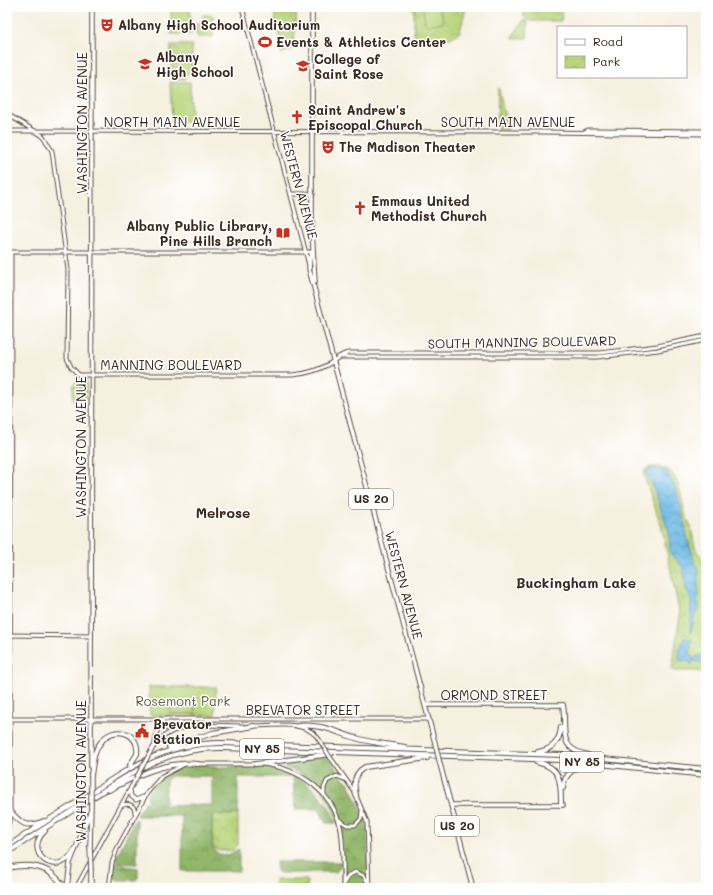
<svg xmlns="http://www.w3.org/2000/svg" width="713" height="895" viewBox="0 0 713 895" font-family="Mali,sans-serif">
  <defs>
    <pattern id="grass-dots" width="8" height="8" patternUnits="userSpaceOnUse"><rect width="8" height="8" fill="#b8d57b"/><path d="M2 2h.1M6 6h.1" fill="none" stroke="#9fb76a" stroke-width="1.8" stroke-linecap="round"/></pattern>
    <pattern id="forest-crowns" width="20" height="18" patternUnits="userSpaceOnUse"><rect width="20" height="18" fill="#92b66b"/><path d="M2 6a3 3 0 1 1 6 0M12 15a3 3 0 1 1 6 0" fill="none" stroke="#789457"/></pattern>
    <pattern id="park-crowns" width="20" height="18" patternUnits="userSpaceOnUse"><rect width="20" height="18" fill="#b8d57b"/><path d="M2 6a3 3 0 1 1 6 0M12 15a3 3 0 1 1 6 0" fill="none" stroke="#9fb76a"/></pattern>
    <pattern id="water-waves" width="16" height="10" patternUnits="userSpaceOnUse"><rect width="16" height="10" fill="#68b7e3"/><path d="M0 5q4-4 8 0t8 0" fill="none" stroke="#5795b7"/></pattern>
  </defs>
  <rect width="100%" height="100%" fill="#fff"/>
  <filter id="ink" filterUnits="userSpaceOnUse"><feTurbulence type="fractalNoise" baseFrequency=".025" numOctaves="2"/><feDisplacementMap in="SourceGraphic" scale="8" xChannelSelector="R" yChannelSelector="G"/><feConvolveMatrix kernelMatrix="1 2 1 2 8 2 1 2 1" color-interpolation-filters="sRGB"/></filter>
  <filter id="wash" filterUnits="userSpaceOnUse"><feTurbulence type="fractalNoise" baseFrequency=".012" numOctaves="4" result="noise"/><feDisplacementMap in="SourceGraphic" scale="16" xChannelSelector="R" yChannelSelector="G"/><feGaussianBlur stdDeviation="0.9" result="paint"/><feColorMatrix in="noise" values="0 0 0 0 0 0 0 0 0 0 0 0 0 0 0 0 0 1.4 0 .05"/><feComposite in="paint" operator="in"/></filter>
  <g filter="url(#wash)">
    <rect width="100%" height="100%" fill="#f6f0e0"/>
    <path fill="url(#grass-dots)" stroke="#7a804c" d="M277,9L297,10L293,49L281,54L278,24L275,20V10Z
      M527,20L528,23L527,38L513,39V36L523,21Z
      M498,88L499,89L508,130L497,129Z"/>
    <path fill="url(#forest-crowns)" stroke="#667044" d="M328,756L341,776L349,783L367,822L369,888H343C343,847 345,808 310,779C300,771 286,770 276,763Z
      M187,764L209,765L211,767C234,768 271,762 290,774L291,777H238V815H212V847L218,854L228,855L239,849V871H182V816H137L145,801L150,806L212,805V776H170L166,781L165,804H151L148,802L147,793L162,776Z
      M293,774C314,788 327,798 336,823H326L319,809H295Z
      M135,820H137V864L119,863L116,857Z
      M115,861L119,865L138,868V878L136,880H116L112,874Z
      M276,862H341L340,868L336,872H309V873H281L277,871Z"/>
    <path fill="url(#park-crowns)" stroke="#7a804c" d="M414,7H466L460,32L450,38H414Z
      M523,7H562L561,21H531L524,17Z
      M171,45H192V73H185V79H171Z
      M78,379H86V399H73V386Z
      M651,467C657,467 665,467 669,470C679,477 683,505 686,517C687,520 689,522 690,525C695,538 691,551 706,560V671H676L672,669L680,615L662,528L644,475L645,469Z
      M149,687H216L215,715H150Z
      M212,815H238V845L233,850L220,851L213,847Z
      M275,880H307V888H275Z"/>
    <path fill="#b8d57b" stroke="#7a804c" d="M171,7H190L191,34H171Z
      M423,7H437L442,15L444,22L427,25L425,23Z
      M203,15H213V37H198L196,34V23L203,25Z
      M170,82H190L191,122H172Z
      M170,705L195,707L196,714H170Z"/>
    <path fill="url(#water-waves)" stroke="#527080" d="M653,468L666,471C683,494 682,526 692,552C694,559 694,563 699,569L698,588L700,593L697,599L699,603L698,613L695,614L691,633L690,631L691,599L686,589L683,567L670,553L669,532L651,481L646,473L648,470Z
      M684,638L692,639L690,653L694,659L697,656L702,655L701,662L695,661L691,664L690,662L679,660V651Z"/>
  </g>
  <g filter="url(#ink)">
    <g fill="none" stroke-linecap="round" stroke-linejoin="round">
      <g stroke="#57483b" stroke-width="5">
        <path id="secondary" d="M242,7L309,265
          M7,114L43,136L52,151L68,270L67,358L71,367L79,375H292C305,374 317,371 329,364C336,360 339,355 348,353H600L657,346L706,336
          M7,131L544,132L706,134
          M584,132L588,130L706,131
          M291,194H313
          M7,252H313
          M338,357H597L658,350L706,340
          M7,635L91,636
          M10,719H429
          M162,720L165,728L173,729
          M253,726C274,726 308,719 320,741
          M155,743L159,720
          M151,751C170,718 210,726 243,726
          M330,757L354,791L367,822L369,888
          M196,764H257
          M262,764C299,768 334,792 341,830C344,849 343,869 343,888
          M130,790L131,796L136,800L143,797
          M324,795V788L327,781L337,776L346,780
          M121,806C128,802 135,805 135,813
          M10,811L11,252
          M338,819L347,825H355L361,819L362,811
          M344,883L349,875L356,872L364,876L368,883
          M76,888L135,780
          M109,888L112,863L117,849L147,793L162,776L183,765"/>
      </g>
      <g stroke="#57483b" stroke-width="5.5">
        <path id="primary" d="M312,7V231L315,282
          M313,252L310,257L309,269L435,743
          M425,705H563
          M440,764L473,888
          M91,767L92,7
          M91,788V773
          M451,805H563
          M90,846L91,804
          M91,870V888
          M67,888L70,863L91,810"/>
      </g>
      <g stroke="#57483b" stroke-width="6">
        <path id="highway" d="M563,705C567,728 556,749 588,755
          M298,726C319,723 336,732 356,738C371,743 389,744 405,747
          M169,747L213,733L254,726
          M538,752C552,750 560,741 561,727
          M536,762C562,767 561,783 561,805
          M256,764L331,754
          M91,775C93,764 93,751 101,742C113,725 140,731 137,754L130,765
          M563,788C564,775 574,766 587,765
          M109,790C138,775 165,761 198,764
          M356,795C353,783 354,773 365,767L427,758
          M10,811C21,823 25,829 44,821
          M7,830L10,811
          M45,831C22,851 56,882 75,850
          M7,847C30,831 55,816 79,801C126,770 163,742 223,743L562,755L706,769
          M7,853C32,836 58,820 84,803C130,774 165,747 223,748L561,760L706,775
          M7,868C30,863 52,866 64,888"/>
      </g>
      <use href="#secondary" stroke="#fff" stroke-width="3"/>
      <use href="#primary" stroke="#fff" stroke-width="3.5"/>
      <use href="#highway" stroke="#fff" stroke-width="4"/>
      <g stroke="#57483b" stroke-width="5" stroke-linecap="butt">
        <path id="secondary-bridge" d="M320,741L330,757
          M135,780L151,751"/>
      </g>
      <g stroke="#57483b" stroke-width="5.5" stroke-linecap="butt">
        <path id="primary-bridge" d="M435,743L440,764
          M91,804V788
          M90,846L91,870"/>
      </g>
      <use href="#secondary-bridge" stroke="#fff" stroke-width="3"/>
      <use href="#primary-bridge" stroke="#fff" stroke-width="3.5"/>
    </g>
  </g>
  <defs>
    <g id="theatre-bare" transform="scale(1.08)"><path d="M-5-5.5Q0-4 5-5.5V0Q5 5 0 6Q-5 5-5 0ZM-3.3-2.5H-1v1.5H-3.3ZM1-2.5H3.3v1.5H1ZM-2.8 1Q0 5.5 2.8 1Z" fill="#c8321e" stroke="#fff" stroke-width="2.5" paint-order="stroke"/></g>
    <g id="stadium-bare" transform="scale(1.08)"><path d="M0-5a6.5 5 0 1 0 0 10a6.5 5 0 1 0 0-10ZM-3.5-1.8h7v3.6h-7Z" fill="#c8321e" stroke="#fff" stroke-width="2.5" paint-order="stroke"/></g>
    <g id="school-bare" transform="scale(1.08)"><path d="M0-5L7-2L0 1L-7-2ZM-4 1L0 2.5L4 1V4Q0 6-4 4Z" fill="#c8321e" stroke="#fff" stroke-width="2.5" paint-order="stroke"/></g>
    <g id="university-bare" transform="scale(1.08)"><path d="M0-5L7-2L0 1L-7-2ZM-4 1L0 2.5L4 1V4Q0 6-4 4Z" fill="#c8321e" stroke="#fff" stroke-width="2.5" paint-order="stroke"/></g>
    <g id="church-bare" transform="scale(1.08)"><path d="M-1.2-6h2.4v3.5h3.3v2.4h-3.3V6h-2.4V-.1h-3.3v-2.4h3.3Z" fill="#c8321e" stroke="#fff" stroke-width="2.5" paint-order="stroke"/></g>
    <g id="library-bare" transform="scale(1.08)"><path d="M-6-4Q-3-5.5-.7-3.5V5Q-3 3-6 4ZM6-4Q3-5.5 .7-3.5V5Q3 3 6 4Z" fill="#c8321e" stroke="#fff" stroke-width="2.5" paint-order="stroke"/></g>
    <g id="civic-bare" transform="scale(1.08)"><path d="M-.6-6.5H3V-4.5H.6V-3L4-1V1h2V6H-6V1h2V-1L-.6-3ZM-1.2 2.5V6h2.4V2.5Z" fill="#c8321e" stroke="#fff" stroke-width="2.5" paint-order="stroke"/></g>
  </defs>
  <g fill-rule="evenodd">
    <use href="#theatre-bare" x="107" y="25"/>
    <use href="#stadium-bare" x="265" y="42"/>
    <use href="#school-bare" x="145" y="64"/>
    <use href="#university-bare" x="303" y="66"/>
    <use href="#church-bare" x="297" y="117"/>
    <use href="#theatre-bare" x="328" y="147"/>
    <use href="#church-bare" x="360" y="208"/>
    <use href="#library-bare" x="283" y="233"/>
    <use href="#civic-bare" x="142" y="731"/>
  </g>
  <g text-anchor="middle" stroke-width="3" stroke-linejoin="round" paint-order="stroke">
    <g fill="#fff" stroke="#766a62" stroke-width="1">
      <rect x="349" y="489" width="44" height="20" rx="3"/>
      <rect x="240" y="739" width="44" height="20" rx="3"/>
      <rect x="560" y="752" width="44" height="20" rx="3"/>
      <rect x="435" y="816" width="44" height="20" rx="3"/>
    </g>
    <g font-size="12" font-weight="bold" fill="#3b2a1e">
      <text x="371" y="503">US 20</text>
      <text x="262" y="753">NY 85</text>
      <text x="582" y="766">NY 85</text>
      <text x="457" y="830">US 20</text>
    </g>
    <g font-size="13" font-weight="bold" fill="#3b2a1e" stroke="#fff" text-anchor="start">
      <text x="118" y="30">Albany High School Auditorium</text>
      <text x="276" y="47">Events &amp; Athletics Center</text>
      <text x="156" y="62">Albany<tspan x="156" dy="15">High School</tspan></text>
      <text x="314" y="64">College of<tspan x="314" dy="15">Saint Rose</tspan></text>
      <text x="308" y="115">Saint Andrew's<tspan x="308" dy="15">Episcopal Church</tspan></text>
      <text x="339" y="152">The Madison Theater</text>
      <text x="371" y="206">Emmaus United<tspan x="371" dy="15">Methodist Church</tspan></text>
      <text x="272" y="231" text-anchor="end">Albany Public Library,<tspan x="272" dy="15">Pine Hills Branch</tspan></text>
      <text x="153" y="729">Brevator<tspan x="153" dy="15">Station</tspan></text>
    </g>
    <g font-size="13" fill="#3b2a1e" stroke="#fff">
      <text x="172" y="127">NORTH MAIN AVENUE</text>
      <text x="508" y="127">SOUTH MAIN AVENUE</text>
      <text transform="translate(82 123) rotate(-90)" y="5">WASHINGTON AVENUE</text>
      <text transform="translate(299 185) rotate(75)" y="5">WESTERN AVENUE</text>
      <text transform="translate(522 342) rotate(-1)" y="5">SOUTH MANNING BOULEVARD</text>
      <text x="171" y="370">MANNING BOULEVARD</text>
      <text transform="translate(81 447) rotate(-90)" y="5">WASHINGTON AVENUE</text>
      <text transform="translate(404 585) rotate(75)" y="5">WESTERN AVENUE</text>
      <text x="494" y="700">ORMOND STREET</text>
      <text x="303" y="715">BREVATOR STREET</text>
      <text transform="translate(81 771) rotate(-90)" y="5">WASHINGTON AVENUE</text>
    </g>
    <g font-size="13" fill="#605d3a" stroke="#fff">
      <text x="183" y="706">Rosemont Park</text>
    </g>
    <g font-size="14" font-weight="bold" fill="#3b2a1e" stroke="#fff">
      <text x="223" y="518">Melrose</text>
      <text x="576" y="588">Buckingham Lake</text>
    </g>
  </g>
  <rect width="713" height="895" fill="none" stroke="#fff" stroke-width="24"/>
  <rect x="557" y="26" width="130" height="52" fill="#ffffff" stroke="#b1aaa5"/>
  <rect x="565" y="39" width="20" height="6" fill="#ffffff" stroke="#b1aaa5"/>
  <text x="593" y="46" font-size="12" fill="#3b2a1e">Road</text>
  <rect x="565" y="56" width="20" height="12" fill="url(#park-crowns)" stroke="#b1aaa5"/>
  <text x="593" y="66" font-size="12" fill="#3b2a1e">Park</text>
</svg>
